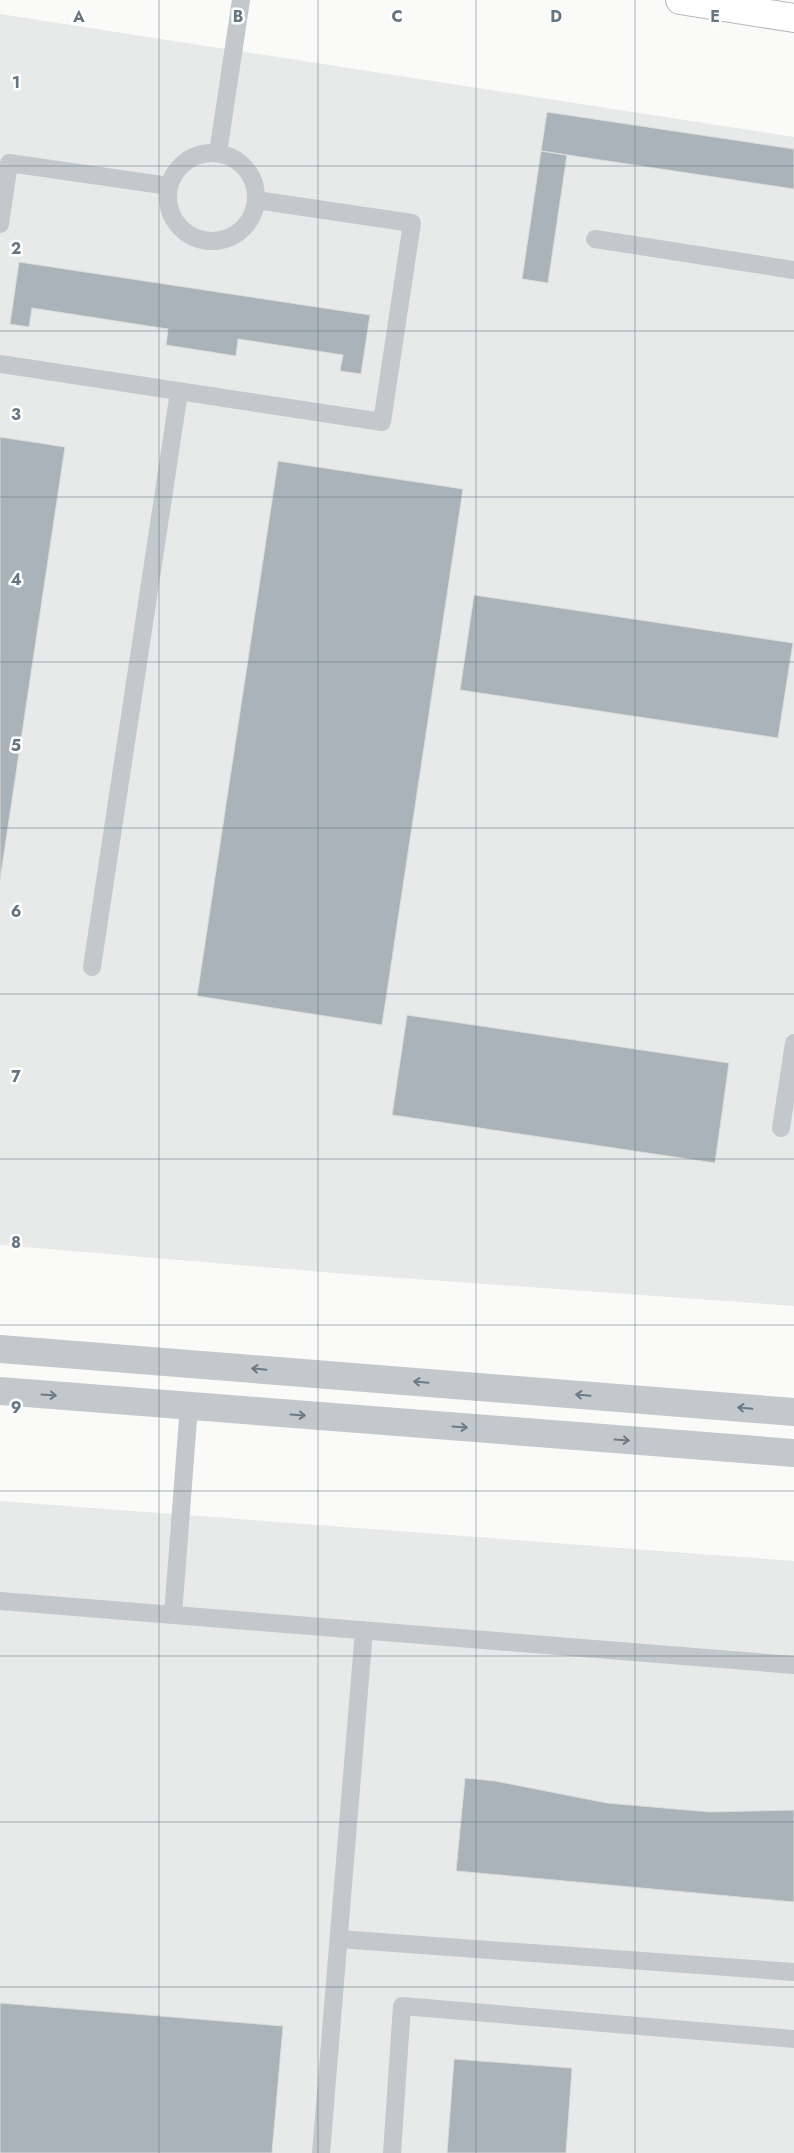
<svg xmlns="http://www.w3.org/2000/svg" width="794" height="2153" viewBox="0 0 794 2153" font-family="Jost,sans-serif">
  <rect width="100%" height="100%" fill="#fafaf8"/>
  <path fill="#e8e9e9" d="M0,14L794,137V1306L359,1275L0,1245Z
    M0,1501L794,1561V2153H0Z"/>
  <path fill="#aab3b9" stroke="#dcdcda" d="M547,112L794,149V189L541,151Z
    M541,151L567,155L548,283L522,279Z
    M19,262L370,315L361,374L340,371L343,355L238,339L236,356L166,345L168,329L32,308L29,327L10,324Z
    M0,437L65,447L0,880Z
    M278,461L463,489L382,1025L197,996Z
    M474,595L793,643L778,738L460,690Z
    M407,1015L729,1063L715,1163L392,1115Z
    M465,1778L495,1781L607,1803L710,1812L794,1810V1902L456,1871Z
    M0,2003L283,2026L272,2153H0Z
    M454,2059L572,2068L566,2153H447Z"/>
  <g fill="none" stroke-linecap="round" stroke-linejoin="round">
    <g stroke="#b3babf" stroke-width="30">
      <path id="secondary" d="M680,0L794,18"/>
    </g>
    <path stroke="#c3c8cc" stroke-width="18" d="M218,153L241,0
      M168 197a44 44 0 1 1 88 0a44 44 0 1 1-88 0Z
      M0,224L9,163L169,186
      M595,239L794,270
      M0,364L382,422L412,223L256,200
      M92,967L179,392
      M781,1128L794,1043
      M0,1601L794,1665
      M173,1615L189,1406
      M339,1939L794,1972
      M321,2153L364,1630
      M392,2153L402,2006L794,2039"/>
    <path stroke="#c3c8cc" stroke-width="28" d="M0,1349L794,1412
      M0,1391L794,1453"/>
    <use href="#secondary" stroke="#fff" stroke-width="28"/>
  </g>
  <defs><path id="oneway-shaft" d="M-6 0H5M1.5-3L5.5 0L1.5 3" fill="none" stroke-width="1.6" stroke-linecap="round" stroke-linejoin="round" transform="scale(1.25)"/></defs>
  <g stroke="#6a7a87">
    <use href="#oneway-shaft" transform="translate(259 1369) rotate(-175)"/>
    <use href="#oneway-shaft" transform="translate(421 1382) rotate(-175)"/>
    <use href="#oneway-shaft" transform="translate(49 1395) rotate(4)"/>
    <use href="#oneway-shaft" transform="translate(583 1395) rotate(-175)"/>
    <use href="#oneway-shaft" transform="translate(745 1408) rotate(-175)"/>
    <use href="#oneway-shaft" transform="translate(298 1415) rotate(4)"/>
    <use href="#oneway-shaft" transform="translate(460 1427) rotate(4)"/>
    <use href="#oneway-shaft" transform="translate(622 1440) rotate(4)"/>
  </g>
  <path fill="none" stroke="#657683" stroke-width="1" stroke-opacity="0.55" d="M159,0V2153M318,0V2153M476,0V2153M635,0V2153M0,166H794M0,331H794M0,497H794M0,662H794M0,828H794M0,994H794M0,1159H794M0,1325H794M0,1491H794M0,1656H794M0,1822H794M0,1987H794"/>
  <g font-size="16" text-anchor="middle" font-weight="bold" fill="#657683" stroke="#fff" stroke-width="5" stroke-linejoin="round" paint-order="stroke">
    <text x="79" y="22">A</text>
    <text x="238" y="22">B</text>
    <text x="397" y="22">C</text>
    <text x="556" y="22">D</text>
    <text x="715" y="22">E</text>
    <text x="16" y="88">1</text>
    <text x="16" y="254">2</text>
    <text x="16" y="420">3</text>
    <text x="16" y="585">4</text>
    <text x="16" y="751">5</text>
    <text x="16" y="917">6</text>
    <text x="16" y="1082">7</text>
    <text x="16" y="1248">8</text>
    <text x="16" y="1413">9</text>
  </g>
</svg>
